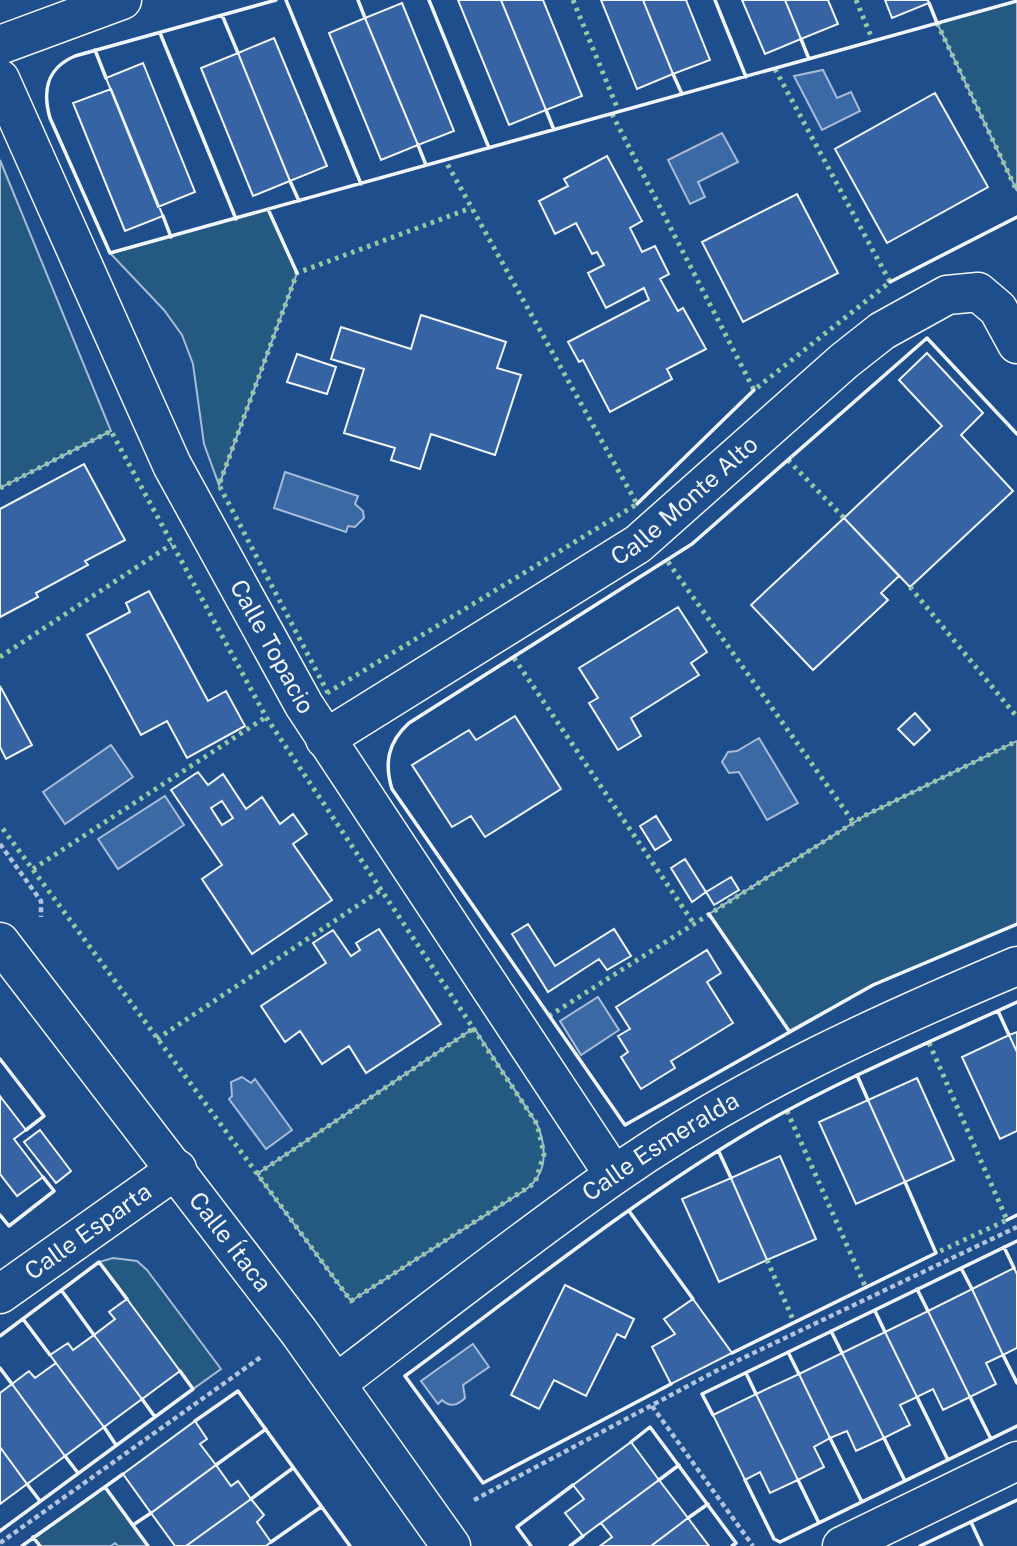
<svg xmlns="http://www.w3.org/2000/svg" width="1017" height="1546" viewBox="0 0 1017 1546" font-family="'Public Sans',sans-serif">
  <rect width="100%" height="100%" fill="#1f4e8c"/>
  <path fill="#245a82" stroke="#a8bbd7" stroke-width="2" d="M1017,1V191L937,23Z
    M0,160L111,431L0,488Z
    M268,209L297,273L219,485L204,444L193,364L182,335L164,310L110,253Z
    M1017,741V924L873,985L789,1031L709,914L864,816Z
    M474,1028L537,1124C547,1148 548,1174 525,1190L351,1301L257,1174Z
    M113,1258L137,1261L147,1270L221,1369L193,1389L99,1262Z
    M105,1487L148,1546H118L115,1543L111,1546H40L33,1537Z"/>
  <path fill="#3b69a3" stroke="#a8bbd7" stroke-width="2" d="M823,70L837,98L851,92L860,111L822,130L794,76Z
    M722,133L738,162L698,182L705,197L690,204L668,160Z
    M285,472L358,496L355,504L363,511L364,518L355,527L348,526L346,532L274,508Z
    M759,738L798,803L767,820L739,772L729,773L722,762L728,752L737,751Z
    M111,745L133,777L65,824L43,792Z
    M165,796L184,825L118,869L98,839Z
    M598,997L619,1030L581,1055L560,1021Z
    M242,1077L251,1083L255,1079L292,1130L266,1149L229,1099L232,1096L231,1082Z
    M473,1344L489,1367L463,1385L465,1398C458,1405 450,1408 442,1400L438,1404L421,1381Z"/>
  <path fill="#3563a3" stroke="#f2f6ff" stroke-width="2" fill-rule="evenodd" d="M458,0H501L546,110L509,125Z
    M501,0H543L582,96L546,110Z
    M601,0H643L673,74L637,89Z
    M643,0H686L710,60L673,74Z
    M742,0H785L801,39L765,54Z
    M785,0H828L838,24L801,39Z
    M885,0H928L929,3L892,18Z
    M402,3L454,131L418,145L365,18Z
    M365,18L418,145L381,160L329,33Z
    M274,38L327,166L290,181L238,53Z
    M238,53L290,181L253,196L201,68Z
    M143,63L195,192L158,207L106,78Z
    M111,89L163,216L125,231L73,103Z
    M935,93L988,187L887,243L835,149Z
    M607,156L642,221L630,228L642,252L655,246L669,274L660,279L678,311L683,308L706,349L667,369L672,379L610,412L583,360L579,362L568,342L649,300L644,288L606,308L588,273L604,265L597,252L592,254L576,223L555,234L539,201L568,186L564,179Z
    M797,194L838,273L743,322L702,242Z
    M421,315L506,342L497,368L521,375L495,455L431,434L420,469L391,460L395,448L344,433L364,369L331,359L341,327L411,349Z
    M927,353L983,413L961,435L1013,491L910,587L844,518L942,426L899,380Z
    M297,354L336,367L327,394L287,382Z
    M84,464L125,540L85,561L88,565L36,593L38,597L0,617V509Z
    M844,518L899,576L881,593L888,600L813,670L751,605Z
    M149,591L208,701L226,691L245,726L187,758L167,721L141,735L87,635L130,612L126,603Z
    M678,607L707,652L691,663L699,675L631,718L641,736L618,750L589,703L598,698L579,668Z
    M0,686L32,745L6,759L0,747Z
    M915,713L930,730L914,745L898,729Z
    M515,716L561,789L485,837L471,816L452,827L412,765L469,730L476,740Z
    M198,772L208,785L223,774L246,809L262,797L280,824L293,814L307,834L293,844L332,900L252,954L202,879L222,865L171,790ZM222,801L233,818L222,825L211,808Z
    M656,816L671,840L655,850L640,826Z
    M685,859L706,892L692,902L671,868Z
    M731,877L739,890L714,905L706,892Z
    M528,924L555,966L614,929L631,956L607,970L599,959L548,992L512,934Z
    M379,929L441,1024L366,1073L349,1046L322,1064L300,1031L285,1042L261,1006L326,963L313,943L333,930L351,956L360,950L356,943Z
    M707,950L721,973L707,982L733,1023L671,1061L675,1068L641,1089L621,1057L628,1052L618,1036L630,1029L616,1007Z
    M1017,1032V1052L1009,1035Z
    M1009,1035L1017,1052V1131L1000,1139L962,1057Z
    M917,1078L954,1160L905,1182L868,1100Z
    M0,1096L26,1130L14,1139L43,1177L17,1196L0,1174Z
    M868,1100L905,1182L856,1204L819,1122Z
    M40,1130L71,1171L56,1183L24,1142Z
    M780,1156L816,1239L767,1260L731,1178Z
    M731,1178L767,1260L719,1282L682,1199Z
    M1014,1268L1017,1274V1348L1003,1355L972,1289Z
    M565,1285L634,1319L625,1338L617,1334L586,1396L554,1380L539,1409L511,1395Z
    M972,1289L1003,1355L986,1363L996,1384L970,1397L928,1311Z
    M127,1299L180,1371L142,1399L94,1335L115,1319L109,1312Z
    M693,1299L732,1353L671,1384L652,1347L675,1334L664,1319Z
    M928,1311L970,1397L943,1410L933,1389L917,1397L885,1332Z
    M885,1332L917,1397L900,1405L910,1425L884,1438L842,1353Z
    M94,1335L142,1399L104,1427L50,1355L68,1343L73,1350Z
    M842,1353L884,1438L856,1451L847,1431L830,1438L799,1374Z
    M56,1363L104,1427L65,1456L12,1384L29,1371L35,1378Z
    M799,1374L830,1438L814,1447L824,1467L798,1480L756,1394Z
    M12,1384L65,1456L27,1484L0,1447V1393Z
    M756,1394L798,1480L770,1493L760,1472L745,1480L713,1415Z
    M195,1421L207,1439L200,1444L216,1465L151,1513L123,1474Z
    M631,1442L659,1480L583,1536L565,1513L584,1499L573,1485Z
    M0,1447L27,1484L0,1504Z
    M216,1465L231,1486L238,1481L251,1499L186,1546H175L151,1513Z
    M659,1480L688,1518L651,1546H600L612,1537L601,1523Z
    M251,1499L264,1515L257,1522L271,1542L266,1546H186Z
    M688,1518L709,1546H651Z"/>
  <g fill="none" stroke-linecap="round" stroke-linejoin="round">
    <g stroke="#f2f6ff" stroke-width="41">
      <g id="minor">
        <path d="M0,45L122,0"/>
        <path id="s1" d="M0,79L172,465L304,705L614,1175"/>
        <path id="s2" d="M325,739L638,544L844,361L882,331L947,295L978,292L998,309L1017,344"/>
        <path id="s3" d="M0,942L299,1332L451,1546"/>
        <path id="s4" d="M0,1294L177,1169"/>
        <path id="s5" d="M337,1383C428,1314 519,1242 613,1176C738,1088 877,1025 1017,966"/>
        <path d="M842,1546L1017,1461"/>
      </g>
    </g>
    <path stroke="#b3c4dc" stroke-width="4.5" stroke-dasharray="5 3.5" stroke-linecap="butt" d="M0,844L41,901V917
      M652,1406L753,1546
      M474,1500L718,1370L1017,1227
      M0,1543L261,1357"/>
    <use href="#minor" stroke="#1f4e8c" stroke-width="38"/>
    <path stroke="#97c8a6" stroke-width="5" stroke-dasharray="3.5 5" stroke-linecap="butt" d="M573,0L619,112
      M856,0L873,41
      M937,23L1017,191
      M612,114L754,390L890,282L775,69
      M788,460L844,518
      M0,488L111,431L266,717L537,1124L544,1154L535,1183L351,1301L0,825
      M668,562L854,823
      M910,587L1017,717
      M0,657L172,544
      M514,658L694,924
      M327,693L637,504L445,160
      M328,693L219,485L297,273L471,208
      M33,869L266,717
      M549,1016L864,816L1017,741
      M157,1039L381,890
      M929,1043L1007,1220L936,1253
      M787,1111L866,1288
      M257,1174L474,1028
      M767,1260L794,1322"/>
    <path stroke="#f2f6ff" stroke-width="3.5" d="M276,0L75,56C47,68 42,90 50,118L110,253L1017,1
      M286,0L361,184
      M358,0L365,18
      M429,0L489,148
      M715,0L746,77
      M929,3L937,23
      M222,15L238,53
      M160,33L236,219
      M801,39L809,59
      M95,50L106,78
      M673,74L682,94
      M546,110L554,130
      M418,145L426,165
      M290,181L299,201
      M268,209L297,273
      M163,216L171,237
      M890,282L1017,217
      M1017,434L927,338L692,544L409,723C388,742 384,763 392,789L625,1125L873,985L1017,924
      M637,504L754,390
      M709,914L789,1031
      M998,1011L1009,1035
      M0,1059L44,1116L26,1130
      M857,1075L868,1100
      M719,1152L731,1178
      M629,1211L693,1299
      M0,1215L9,1226L54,1191L43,1177
      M1007,1220L1017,1215
      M1004,1247L1014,1268
      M961,1268L972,1289
      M917,1289L928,1311
      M62,1291L94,1335
      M875,1311L885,1332
      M23,1319L50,1355
      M831,1331L842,1353
      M0,1336L99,1262L127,1299
      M788,1352L799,1374
      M732,1353L936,1253L905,1182
      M1003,1355L1017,1383
      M0,1368L12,1384
      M746,1373L756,1394
      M671,1384L483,1483L405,1376C521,1291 634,1199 759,1126C842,1079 930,1042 1017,1002
      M917,1397L948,1460
      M970,1397L991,1439
      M142,1399L155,1417
      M713,1415L702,1394L1017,1241
      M195,1421L238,1391L350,1546
      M104,1427L116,1445
      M830,1438L862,1502
      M884,1438L905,1481
      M631,1442L650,1427L736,1543L732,1546
      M65,1456L78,1473
      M216,1465L266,1429
      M659,1480L679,1465
      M745,1480L774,1539L780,1542L1017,1426
      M798,1480L819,1523
      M27,1484L40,1501
      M105,1487L148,1546
      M251,1499L293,1468
      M688,1518L708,1504
      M971,1522L982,1546
      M133,1525L151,1513
      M0,1531L193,1389L180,1371
      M33,1537L40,1546
      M271,1542L321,1507
      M22,1546L123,1474
      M531,1546L517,1527L573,1485
      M570,1546L583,1536
      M920,1546L1017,1500"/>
  </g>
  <g text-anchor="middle" stroke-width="5" stroke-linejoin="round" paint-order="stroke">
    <g font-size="24" fill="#f2f6ff" stroke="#1f4e8c">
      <text dy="8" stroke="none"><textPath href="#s2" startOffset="432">Calle Monte Alto</textPath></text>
      <text dy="8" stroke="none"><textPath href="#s1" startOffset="630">Calle Topacio</textPath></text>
      <text dy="8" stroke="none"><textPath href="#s5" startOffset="401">Calle Esmeralda</textPath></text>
      <text dy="8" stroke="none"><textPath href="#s4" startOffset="108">Calle Esparta</textPath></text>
      <text dy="8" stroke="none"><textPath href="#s3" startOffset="378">Calle Ítaca</textPath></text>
    </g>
  </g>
</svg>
